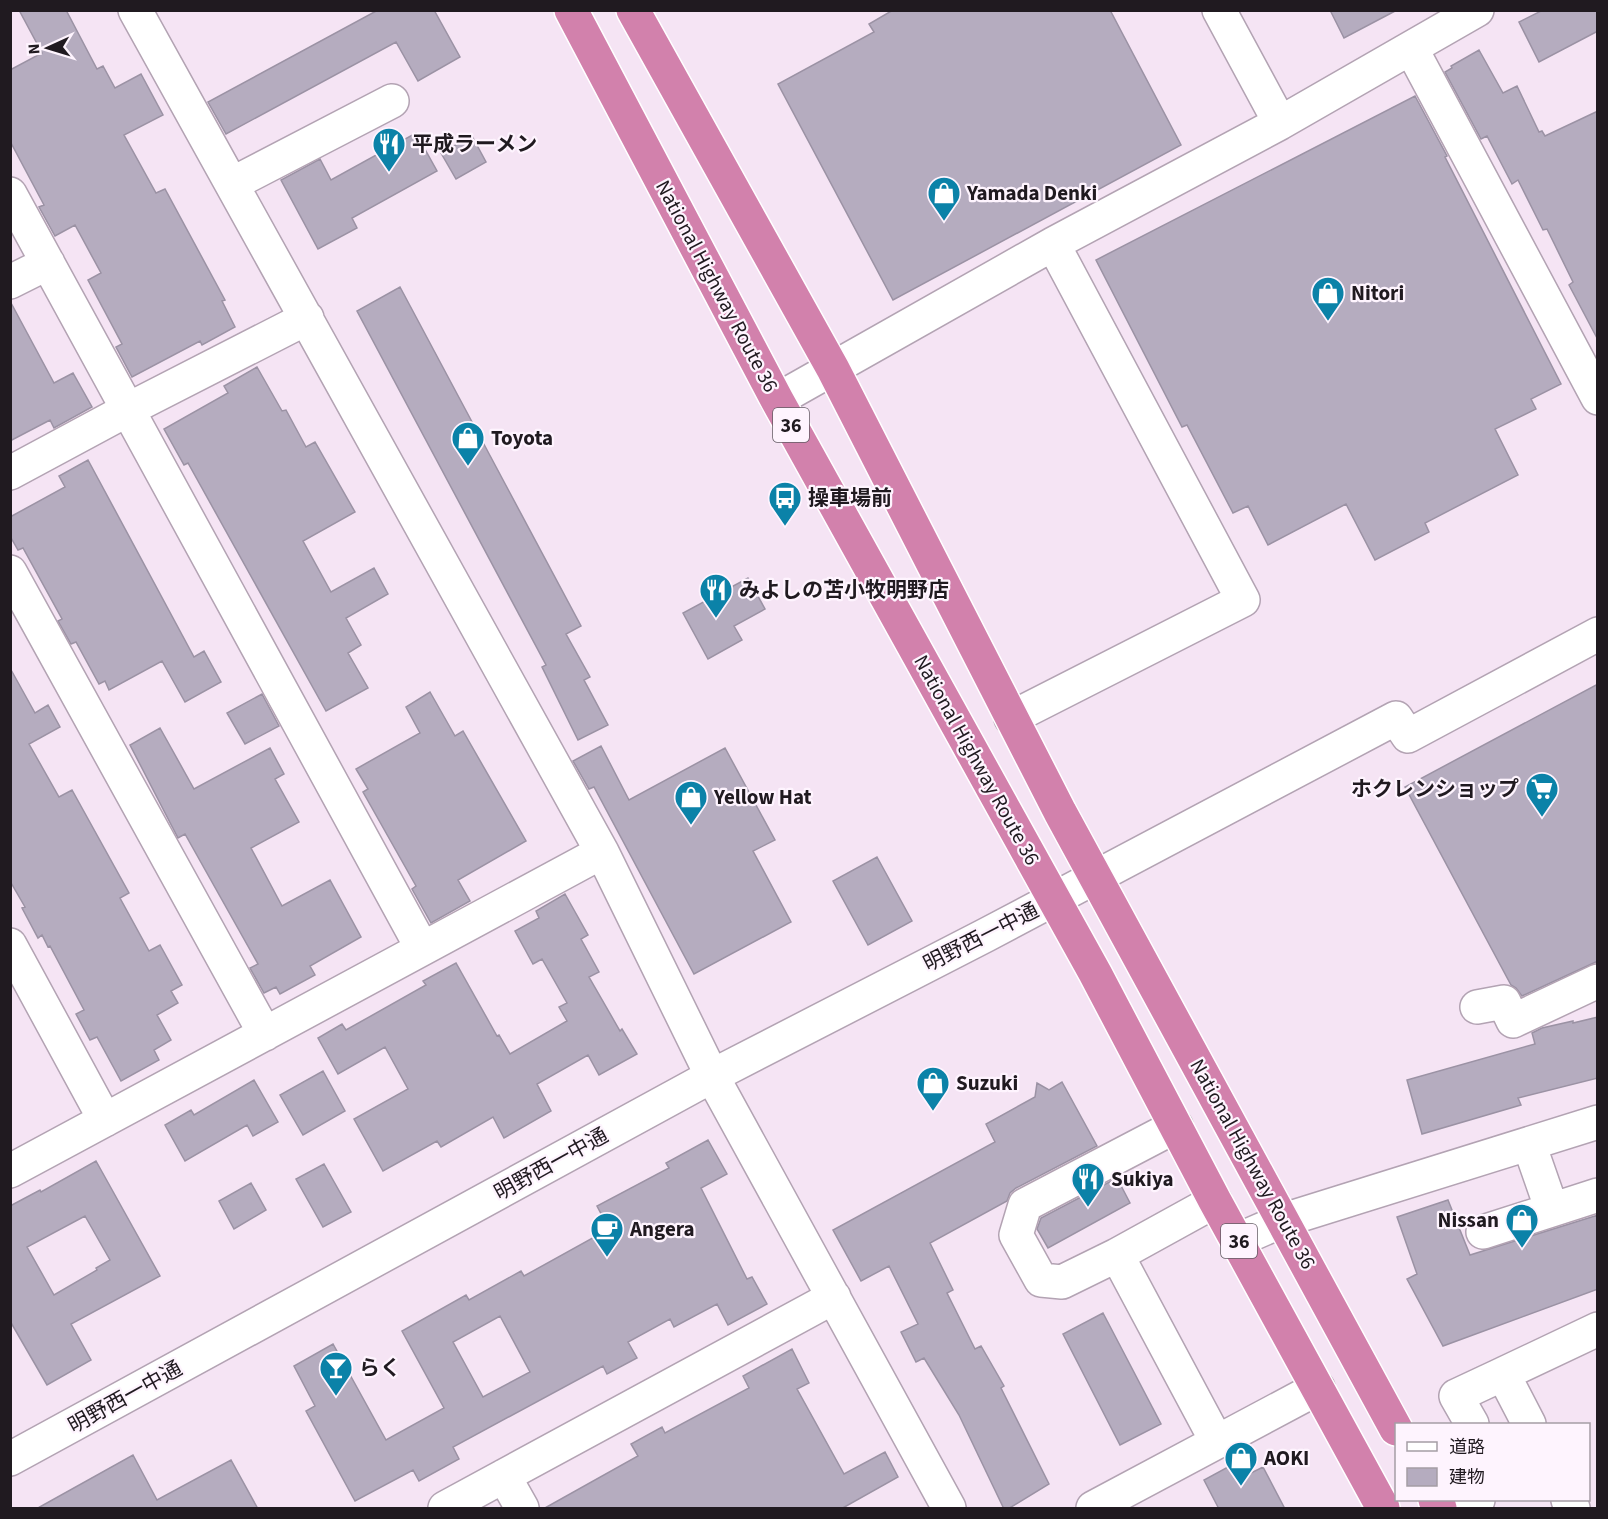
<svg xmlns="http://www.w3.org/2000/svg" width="1608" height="1519" viewBox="0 0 1608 1519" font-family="'Source Sans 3','Noto Sans JP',sans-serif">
  <rect width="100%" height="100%" fill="#f5e4f4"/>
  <path fill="#b5acbf" stroke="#9b92a4" stroke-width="1.5" fill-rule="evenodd" d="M19,10H66L97,69L103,66L115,88L141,74L163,115L124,135L156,193L165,189L225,300L222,301L235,327L202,345L200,341L132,377L116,347L122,344L88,280L101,273L75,225L55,236L39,207L44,205L10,141V70L42,53Z
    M378,10H434L460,57L418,81L396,42L226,134L208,102Z
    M893,10H1110L1181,145L893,300L778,84L874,32L869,24Z
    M1330,10H1397L1344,38Z
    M1543,10H1598V31L1539,62L1519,22Z
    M1479,50L1503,93L1517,86L1539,132L1542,131L1545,136L1598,111V340L1569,285L1573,282L1547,229L1543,230L1518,180L1512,184L1487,136L1481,139L1445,72L1452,68L1451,66Z
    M1415,96L1447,156L1445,157L1561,384L1531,399L1536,409L1495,429L1518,475L1425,523L1429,532L1375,560L1346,504L1268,545L1248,506L1233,513L1187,425L1182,427L1096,260Z
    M416,133L437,171L352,218L357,228L318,249L281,180L320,159L331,180Z
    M472,136L486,162L456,179L441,153Z
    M400,287L581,626L566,634L590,677L584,680L608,725L578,740L542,667L546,665L357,311Z
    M10,301L54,383L73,373L92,407L54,428L50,420L10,441Z
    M257,367L282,411L286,410L306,447L315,442L355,512L303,541L331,592L374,568L388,594L346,618L361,645L348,653L368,688L326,711L188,463L184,465L164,429L228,393L224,386Z
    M88,460L194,657L204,651L221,682L185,702L162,661L109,690L105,681L99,684L76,642L71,644L58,621L62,619L23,548L18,550L10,536V517L65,487L59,476Z
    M748,578L765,609L734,626L742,640L708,659L683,613Z
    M10,668L35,713L48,705L60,727L29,744L59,797L72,790L129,893L120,898L149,951L160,945L182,985L171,991L178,1003L157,1015L171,1040L154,1050L159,1060L121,1081L97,1037L90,1040L76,1014L84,1010L50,946L48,947L42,935L38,938L22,908L25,907L10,881Z
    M1598,684V961L1522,996L1516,988L1511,985L1405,787Z
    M430,692L455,736L463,731L526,841L458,880L470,901L431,923L412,889L416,886L363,792L368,789L356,769L420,733L406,707Z
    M262,694L279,726L245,744L227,713Z
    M160,728L194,789L270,748L284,774L275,779L299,822L251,848L282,906L330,880L361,937L310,966L315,975L280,994L276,987L264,993L250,968L258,964L185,834L178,838L130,745Z
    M601,746L629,800L725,748L775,840L753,851L791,922L694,974L594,787L589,789L573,761Z
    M877,857L912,921L868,945L833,881Z
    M565,894L588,935L581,939L599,972L589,977L620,1031L622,1029L637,1054L599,1075L588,1055L537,1084L551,1111L504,1138L493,1117L441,1147L437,1141L383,1171L354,1119L408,1089L385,1047L338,1074L318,1038L342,1024L346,1030L426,985L423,981L456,963L497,1036L499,1035L510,1054L567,1021L559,1007L567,1003L542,959L533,964L515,931L539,918L536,911Z
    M1598,1017V1078L1518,1098L1521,1105L1422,1134L1407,1080L1535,1044L1532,1033L1542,1028L1573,1021V1023Z
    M323,1071L345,1111L303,1135L280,1095Z
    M254,1080L278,1122L253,1136L247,1125L185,1161L165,1125L191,1110L194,1115Z
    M1062,1082L1097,1146L1016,1188L1010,1193L1007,1201L930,1243L953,1290L947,1293L975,1349L981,1346L1004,1386L1001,1388L1049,1484L1008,1509H1004L959,1415L924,1358L916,1362L901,1332L918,1324L889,1266L861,1281L833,1230L995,1142L986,1124L1035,1097L1037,1083L1049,1090Z
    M708,1140L727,1174L701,1188L747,1279L752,1277L767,1304L728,1325L717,1304L674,1327L670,1319L628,1342L637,1358L607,1374L603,1366L453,1447L459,1459L419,1481L413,1470L355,1501L306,1411L315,1406L294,1366L333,1344L386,1440L444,1408L402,1331L466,1295L469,1300L521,1271L524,1276L609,1229L597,1206L669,1168L666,1163ZM500,1316L530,1372L483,1397L453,1342Z
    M96,1161L160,1276L71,1324L91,1360L47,1385L10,1321V1206L40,1190L41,1192ZM85,1216L110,1260L96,1268L97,1270L54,1295L27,1247Z
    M324,1164L351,1212L323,1227L296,1179Z
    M1117,1178L1130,1203L1048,1248L1037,1229L1041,1218Z
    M251,1183L266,1210L234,1229L219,1201Z
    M1448,1200L1470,1255L1598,1215V1289L1443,1346L1407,1279L1417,1274L1397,1217Z
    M1103,1313L1161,1424L1120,1445L1063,1334Z
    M792,1349L809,1383L797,1389L844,1474L885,1452L898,1477L841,1509H543L638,1456L631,1444L662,1427L665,1433L749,1388L743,1376Z
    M133,1455L157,1500L231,1460L258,1509H36Z
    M1239,1461L1247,1475L1263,1467L1285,1509H1219L1204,1480Z"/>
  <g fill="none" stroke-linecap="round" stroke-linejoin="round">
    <g stroke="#b3a3b3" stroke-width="36">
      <path id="minor" d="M135,10L602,852L712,1076L949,1508
        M1219,10L1280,123
        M1411,48L1598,398
        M232,184L392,101
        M10,194L422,948
        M10,282L48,263
        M777,400L1053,244L1280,123L1477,10
        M10,473L129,409L307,318
        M10,572L265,1034
        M1011,718L1243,600L1053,244
        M10,945L105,1120
        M1477,1007L1504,1002L1513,1021L1598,981
        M1529,1144L1552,1210
        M10,1171L602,852
        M1215,1201L1117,1255L1217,1442
        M1483,1232L1598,1195
        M1238,1240L1284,1220L1598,1122
        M1117,1255L1062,1282L1041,1280L1016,1235L1025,1205L1176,1126
        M1472,1424L1456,1396L1503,1374
        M1529,1424L1503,1374L1598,1329
        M10,1459L712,1076L986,935L1396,718L1408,736L1598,634
        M504,1476L522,1508
        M1568,1500L1573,1508
        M445,1508L834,1297
        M1093,1508L1318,1388
        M1460,1508L1478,1500"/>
    </g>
    <g stroke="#fff" stroke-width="36">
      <path id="highway" d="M571,10L777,400L1095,973L1215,1201L1383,1508
        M633,10L833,369L1060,812L1396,1429
        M1435,1500L1440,1508"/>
    </g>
    <use href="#minor" stroke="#fff" stroke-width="33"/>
    <use href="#highway" stroke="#d281ac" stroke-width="33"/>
  </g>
  <defs>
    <g id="restaurant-pin" transform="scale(1.725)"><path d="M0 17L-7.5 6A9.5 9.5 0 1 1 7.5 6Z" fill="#0b82a8" stroke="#fef4fe"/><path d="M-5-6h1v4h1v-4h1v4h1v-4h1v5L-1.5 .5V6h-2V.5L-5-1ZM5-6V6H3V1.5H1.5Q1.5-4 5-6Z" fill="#fff"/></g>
    <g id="shop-pin" transform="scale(1.725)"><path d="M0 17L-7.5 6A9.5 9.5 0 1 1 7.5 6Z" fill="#0b82a8" stroke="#fef4fe"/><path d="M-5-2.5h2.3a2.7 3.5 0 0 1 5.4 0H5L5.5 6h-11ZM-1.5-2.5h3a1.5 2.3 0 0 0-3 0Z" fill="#fff"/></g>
    <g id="bus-pin" transform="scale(1.725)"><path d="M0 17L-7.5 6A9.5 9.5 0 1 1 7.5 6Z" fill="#0b82a8" stroke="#fef4fe"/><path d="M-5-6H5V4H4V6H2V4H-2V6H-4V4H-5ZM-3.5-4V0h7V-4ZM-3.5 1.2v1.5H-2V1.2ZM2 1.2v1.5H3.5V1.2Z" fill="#fff"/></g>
    <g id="supermarket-pin" transform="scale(1.725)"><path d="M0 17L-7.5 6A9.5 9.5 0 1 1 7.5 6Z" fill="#0b82a8" stroke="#fef4fe"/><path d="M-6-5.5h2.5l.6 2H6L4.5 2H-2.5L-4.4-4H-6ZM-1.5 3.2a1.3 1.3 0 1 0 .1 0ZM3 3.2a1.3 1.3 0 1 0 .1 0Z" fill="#fff"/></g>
    <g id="cafe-pin" transform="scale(1.725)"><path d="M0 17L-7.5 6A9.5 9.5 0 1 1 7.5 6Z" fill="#0b82a8" stroke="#fef4fe"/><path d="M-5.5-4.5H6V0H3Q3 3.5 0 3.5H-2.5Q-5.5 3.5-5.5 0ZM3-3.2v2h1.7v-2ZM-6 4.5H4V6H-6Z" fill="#fff"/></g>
    <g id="bar-pin" transform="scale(1.725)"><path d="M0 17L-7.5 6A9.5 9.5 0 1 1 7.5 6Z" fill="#0b82a8" stroke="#fef4fe"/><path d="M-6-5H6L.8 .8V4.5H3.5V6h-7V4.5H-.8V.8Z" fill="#fff"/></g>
  </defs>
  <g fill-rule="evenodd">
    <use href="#restaurant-pin" x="389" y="144"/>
    <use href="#shop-pin" x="944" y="193"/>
    <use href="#shop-pin" x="1328" y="293"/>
    <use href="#shop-pin" x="468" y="438"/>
    <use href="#bus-pin" x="785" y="498"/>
    <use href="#restaurant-pin" x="716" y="590"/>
    <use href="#supermarket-pin" x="1542" y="789"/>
    <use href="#shop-pin" x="691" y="797"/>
    <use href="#shop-pin" x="933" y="1083"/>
    <use href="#restaurant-pin" x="1088" y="1179"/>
    <use href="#shop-pin" x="1522" y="1220"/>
    <use href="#cafe-pin" x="607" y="1229"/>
    <use href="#bar-pin" x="336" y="1368"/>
    <use href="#shop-pin" x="1241" y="1458"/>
  </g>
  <g text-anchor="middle" stroke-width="4.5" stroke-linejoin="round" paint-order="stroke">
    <g fill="#fef4fe" stroke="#635b63" stroke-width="1.5">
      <rect x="773" y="408" width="36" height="34" rx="4.5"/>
      <rect x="1221" y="1224" width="36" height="34" rx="4.5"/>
    </g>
    <g font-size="20" font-weight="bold" fill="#201a20">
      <text x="791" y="432">36</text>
      <text x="1239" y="1248">36</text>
    </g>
    <g font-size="21" font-weight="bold" fill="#201a20" stroke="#fef4fe" text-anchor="start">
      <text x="412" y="151">平成ラーメン</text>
      <text x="967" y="200">Yamada Denki</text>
      <text x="1351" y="300">Nitori</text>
      <text x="491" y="445">Toyota</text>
      <text x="808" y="505">操車場前</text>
      <text x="739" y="597">みよしの苫小牧明野店</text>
      <text x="1519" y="796" text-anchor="end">ホクレンショップ</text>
      <text x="714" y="804">Yellow Hat</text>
      <text x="956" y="1090">Suzuki</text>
      <text x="1111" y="1186">Sukiya</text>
      <text x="1499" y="1227" text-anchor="end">Nissan</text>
      <text x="630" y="1236">Angera</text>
      <text x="359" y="1375">らく</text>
      <text x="1264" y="1465">AOKI</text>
    </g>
    <g font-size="21" fill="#201a20" stroke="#fef4fe">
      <text transform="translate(717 286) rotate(62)" y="7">National Highway Route 36</text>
      <text transform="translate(977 760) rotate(61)" y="7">National Highway Route 36</text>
      <text transform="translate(981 937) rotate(-27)" y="7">明野西一中通</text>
      <text transform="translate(551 1164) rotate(-29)" y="7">明野西一中通</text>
      <text transform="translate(1253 1164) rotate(61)" y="7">National Highway Route 36</text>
      <text transform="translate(125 1397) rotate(-29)" y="7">明野西一中通</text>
    </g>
  </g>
  <rect width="1608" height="1519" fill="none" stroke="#201a20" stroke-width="24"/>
  <rect x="1395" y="1423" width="195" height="78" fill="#fef4fe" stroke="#a59da5" stroke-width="1.5"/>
  <rect x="1407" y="1442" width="30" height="9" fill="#ffffff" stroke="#a59da5" stroke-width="1.5"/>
  <text x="1449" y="1453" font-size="18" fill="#201a20">道路</text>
  <rect x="1407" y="1468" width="30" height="18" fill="#b5acbf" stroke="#a59da5" stroke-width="1.5"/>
  <text x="1449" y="1483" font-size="18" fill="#201a20">建物</text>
  <g transform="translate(48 48) rotate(266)" stroke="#fef4fe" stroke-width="4.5" paint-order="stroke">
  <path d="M0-4.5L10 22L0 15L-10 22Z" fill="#201a20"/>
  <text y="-9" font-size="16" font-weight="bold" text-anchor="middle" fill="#201a20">N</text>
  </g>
</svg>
